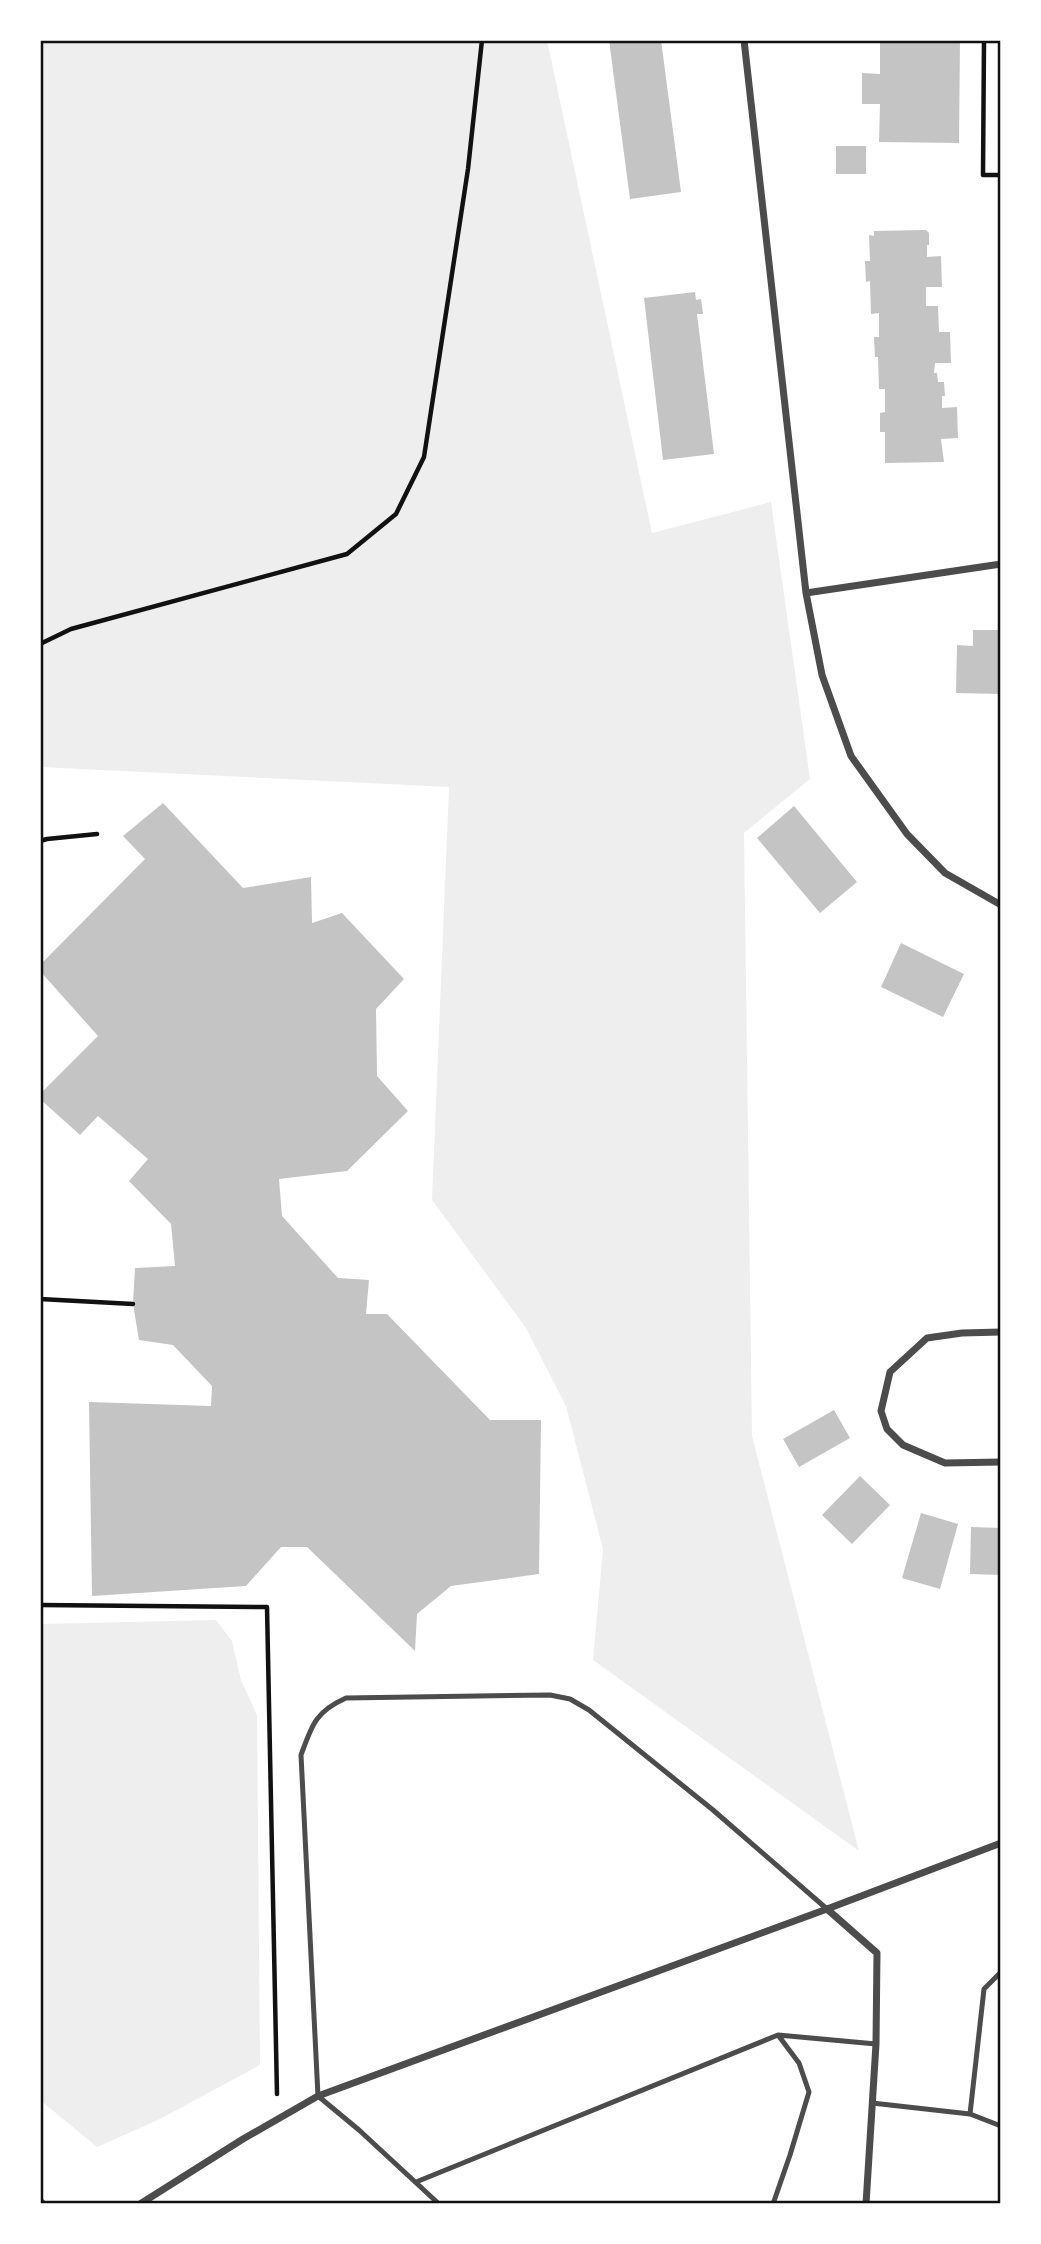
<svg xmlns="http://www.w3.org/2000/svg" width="1041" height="2244" viewBox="0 0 1041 2244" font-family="'Open Sans',sans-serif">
  <rect width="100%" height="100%" fill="#fff"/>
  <path fill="#eee" d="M40,40H547L652,533L771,502L810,779L744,833L752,1436L859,1851L593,1660L603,1549L566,1406L526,1328L432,1200L449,787L40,767Z
    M216,1620L232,1641L241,1680L257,1715L260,2065L160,2119L97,2147L40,2100V1624Z"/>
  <path fill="#c4c4c4" d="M609,40H661L681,192L630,199Z
    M880,40H960L959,143L879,142L880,104H862V73L880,74Z
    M836,146H866V174H836Z
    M926,230L929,233V245H927V257L941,256L942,287H926V306H938L939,332H950L951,363H935L934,373H937L938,382H944L945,396H942V408L957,407L958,438L941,439L944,462L885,463V432H880V413L885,412V389H879L878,357H875L874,337H879V313L871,314L870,281L866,282L865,261H870L869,235L874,236V231Z
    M695,292L696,300L701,299L703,314H697L714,454L663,460L644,298Z
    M973,630H1001V694L956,693L957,645L973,646Z
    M163,803L243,888L311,877L312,923L342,913L404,979L376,1009L377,1076L408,1111L347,1171L279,1179L282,1216L338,1278L369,1280L366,1314H387L490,1420H541L539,1574L451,1586L417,1614L415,1651L307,1547H281L246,1586L92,1596L89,1402L211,1406L212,1386L173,1345L139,1340L133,1304L135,1268L175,1266L171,1224L129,1181L148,1159L98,1116L80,1135L40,1099V1094L98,1036L40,971V965L145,859L123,836Z
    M794,806L857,882L820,913L757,838Z
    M901,943L964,974L943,1017L881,987Z
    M834,1410L850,1438L799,1467L783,1439Z
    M860,1476L890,1505L852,1544L822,1515Z
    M921,1513L958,1524L940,1589L902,1578Z
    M971,1527L1001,1528V1575L970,1574Z"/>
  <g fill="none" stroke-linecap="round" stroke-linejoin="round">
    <path stroke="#111" stroke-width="4.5" d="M984,40L983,175H1001
      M40,644L71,629L347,554L396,514L424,457L468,169L482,40
      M40,841L47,839L97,834
      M40,1299L133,1304
      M40,1605L267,1607L277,2094"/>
    <path stroke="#4c4c4c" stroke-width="5" d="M778,2035L876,2044
      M872,2103L970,2114L1001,2126
      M970,2114L984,1989L1001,1972
      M416,2182L778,2035L799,2063L809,2092L790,2155L773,2204
      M439,2204L359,2130L318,2096L301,1755C312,1725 315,1712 346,1698L550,1695L570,1699L589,1710L713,1810L827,1909"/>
    <path stroke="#4c4c4c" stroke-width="7" d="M744,40L806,593L822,675L851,756L907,834L945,873L1001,905
      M806,593L1001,564
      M1001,1332L962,1333L927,1338L890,1372L881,1411L887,1429L903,1445L945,1463L1001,1462
      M827,1909L877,1953L876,2044L866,2204
      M40,2201L43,2204
      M140,2204L243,2139L318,2096L827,1909L1001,1843"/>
  </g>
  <rect width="1041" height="2244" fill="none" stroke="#ffffff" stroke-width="84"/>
  <rect x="42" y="42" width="957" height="2160" fill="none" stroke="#111" stroke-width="2.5"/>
</svg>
